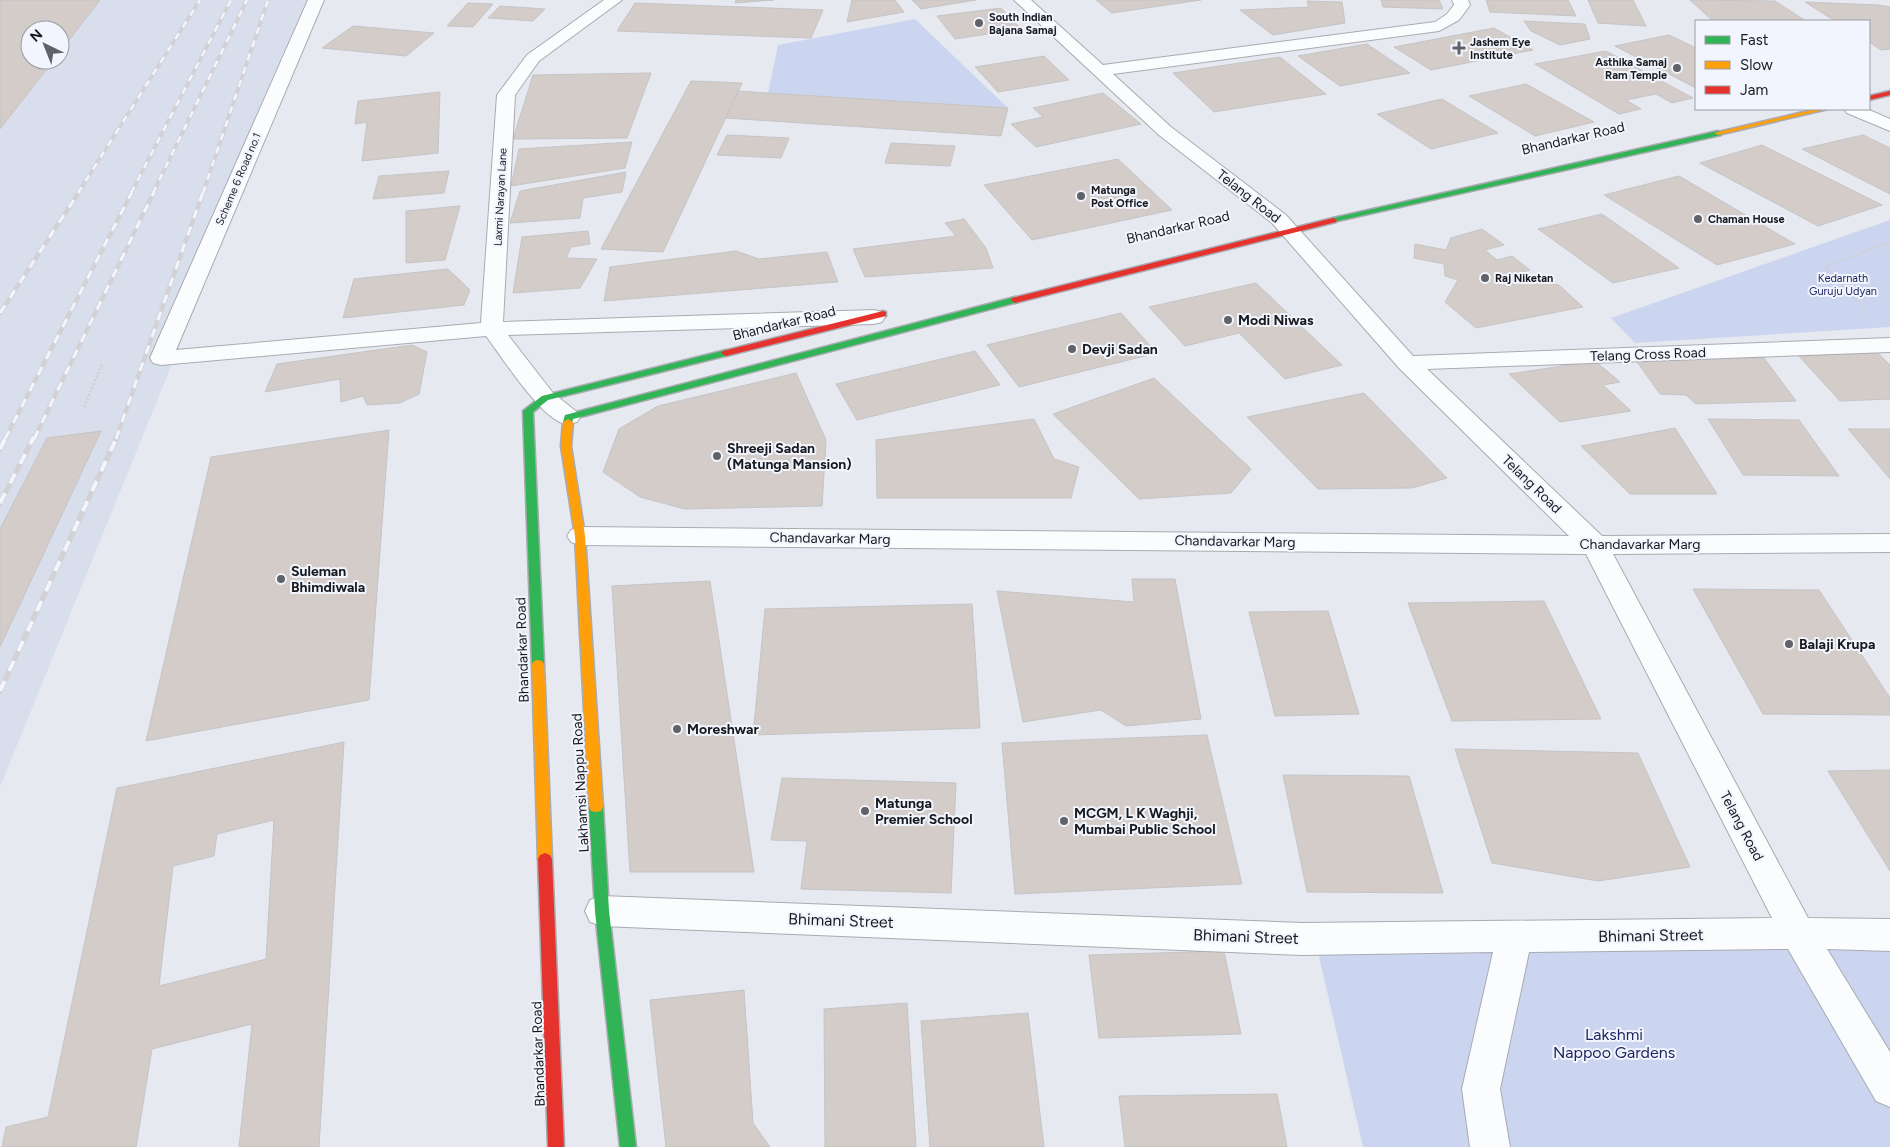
<svg xmlns="http://www.w3.org/2000/svg" width="1890" height="1147" viewBox="0 0 1890 1147" font-family="Figtree,sans-serif">
  <rect width="100%" height="100%" fill="#e7e9f1"/>
  <path fill="#d9deed" fill-rule="evenodd" d="M0,0H320L0,787ZM30,30H60V60H30Z"/>
  <path fill="#ccd5f0" d="M915,19L1008,108L768,93L778,45Z
    M1890,220V327L1635,343L1611,318Z
    M1315,939L1890,940V1147H1363Z"/>
  <path fill="#d3ccc8" stroke="#c5c4c6" fill-rule="evenodd" d="M0,0H100L60,52V30H30V60H54L0,129Z
    M736,0H774L735,3Z
    M852,0H895L904,12L847,22Z
    M912,0H976L921,9Z
    M1096,0H1201L1112,13Z
    M1381,0H1439L1443,9L1383,7Z
    M1486,0H1568L1576,16L1490,12Z
    M1588,0H1633L1646,26L1598,23Z
    M1690,0L1775,1L1806,21H1713Z
    M1307,1L1342,2L1345,23L1273,35L1240,10L1309,7Z
    M1805,2L1879,5L1890,7V49L1881,50L1869,42V21H1835Z
    M468,3L493,4L473,27L447,26Z
    M635,3L823,10L811,38L617,31Z
    M500,6L545,9L533,21L488,18Z
    M1001,8L1021,29L955,39L937,16Z
    M1524,21L1585,24L1590,39L1560,45L1531,31Z
    M353,26L434,33L406,56L322,48Z
    M1494,28L1533,50L1431,70L1394,47Z
    M1669,35L1696,48V88L1615,46Z
    M1367,44L1410,73L1340,86L1298,56Z
    M1606,51L1693,98L1672,103L1656,94L1626,100L1641,109L1619,114L1535,64Z
    M1044,56L1069,80L998,92L975,67Z
    M1280,57L1326,94L1214,112L1173,73Z
    M651,73L627,138L513,139L533,75Z
    M691,81L742,83L663,252L601,249Z
    M1526,84L1594,122L1535,136L1469,96Z
    M738,91L768,93L1008,108L1001,136L725,118Z
    M440,92L438,153L362,161L367,122L355,124L358,101Z
    M1103,93L1141,124L1036,147L1011,124L1043,117L1033,108Z
    M1442,99L1498,133L1431,149L1377,114Z
    M727,135L789,138L781,158L717,155Z
    M1863,135L1890,148V194L1802,149Z
    M632,142L625,168L511,186L519,149Z
    M891,143L955,146L950,166L885,163Z
    M1762,145L1882,205L1818,226L1700,163Z
    M1118,159L1172,210L1032,240L984,185Z
    M449,171L444,193L373,199L379,176Z
    M626,172L622,192L583,198L580,218L510,223L520,191Z
    M1679,176L1795,244L1717,265L1604,195Z
    M460,206L445,260L406,263V211Z
    M1602,214L1679,268L1613,283L1538,229Z
    M964,219L986,248L993,268L865,277L853,249L956,236L945,223Z
    M1482,229L1504,245L1485,250L1497,260L1512,256L1530,270L1508,276L1559,285L1583,307L1476,328L1445,302L1458,280L1445,276L1444,264L1414,258L1415,244L1446,250L1451,238Z
    M588,231L590,244L571,247L566,258L597,259L580,288L513,293L522,237Z
    M736,251L759,259L827,252L838,282L604,301L610,267Z
    M448,269L470,290L464,305L343,318L354,279Z
    M1256,283L1342,365L1285,379L1239,333L1185,346L1149,307Z
    M1121,313L1157,353L1019,387L987,345Z
    M412,345L427,352L419,394L400,403L367,405L363,396L341,402L340,379L265,392L277,364Z
    M975,351L1000,385L857,420L836,384Z
    M1876,351L1890,365V399L1840,401L1797,354Z
    M1764,358L1796,401L1696,404L1686,395L1660,394L1635,359Z
    M1595,361L1620,382L1603,385L1631,411L1560,422L1509,374Z
    M796,373L826,440L822,506L685,509L640,497L603,472L619,429L658,406Z
    M1154,378L1251,469L1231,493L1139,499L1053,414Z
    M1364,393L1447,478L1412,488L1318,489L1247,417Z
    M1034,419L1054,459L1079,467L1071,498H877L876,440Z
    M1708,419L1799,420L1839,476L1743,475Z
    M1675,428L1717,494H1630L1581,446Z
    M1848,429H1890V479Z
    M389,430L369,700L146,741L211,457Z
    M101,431L0,647V529L47,438Z
    M1132,579H1175L1201,719L1126,726L1101,710L1023,722L997,591L1134,602Z
    M710,581L754,872H630L612,586Z
    M1693,589L1819,590L1890,698V715L1763,714Z
    M1544,601L1601,719L1452,721L1408,603Z
    M972,604L980,728L753,735L765,609Z
    M1328,611L1359,714L1275,716L1249,612Z
    M1207,735L1242,884L1015,894L1002,743Z
    M344,742L319,1147H239L252,1024L152,1049L136,1147H2L6,1127L48,1117L117,788ZM274,820L266,959L159,986L173,866L214,856L217,834Z
    M1455,749L1638,753L1690,867L1598,881L1492,863Z
    M1890,770V871L1828,771Z
    M1283,775L1409,776L1443,893L1307,892Z
    M782,778L956,783L951,893L801,889L807,841L771,840Z
    M1224,951L1241,1034L1099,1038L1089,955Z
    M744,990L753,1123L770,1147H666L650,1000Z
    M907,1003L916,1147H825L824,1009Z
    M1028,1013L1044,1147H930L921,1021Z
    M1277,1094L1287,1147H1125L1119,1096Z"/>
  <g fill="none" stroke-linecap="round" stroke-linejoin="round">
    <g stroke="#a9abb1" stroke-width="2">
      <path id="street" d="M308,0H324L176,350L481,323L497,95L527,55L604,0H622L539,61L515,95L503,322L874,310L882,312L885,317L882,322L874,324L508,335L553,393L577,412L580,417L577,422C571,424 567,425 562,423C538,414 502,357 486,336L161,365L153,363L150,358Z
        M1014,0H1031L1103,65L1435,22L1447,14L1454,5L1452,0H1468L1470,5L1459,20L1439,31L1113,74L1171,127L1286,215L1413,356L1890,338V352L1427,369L1602,536L1890,534V552L1613,554L1808,918L1890,919V951L1827,949L1890,1052V1107L1876,1101L1788,949L1529,952L1500,1089L1510,1147H1470L1462,1089L1493,952L1302,955L602,926L590,922L585,911L590,900L602,896L1302,923L1772,918L1586,554L580,545L571,542L567,536L571,530L580,527L1569,536L1399,368L1272,223L1159,135Z
        M1844,109H1867L1890,119V131L1847,113Z"/>
    </g>
    <g stroke="#a9abb1" stroke-width="3">
      <path id="fast" d="M1718,131L1722,133L1721,135L1333,222L1329,220L1333,218Z
        M1015,297L1018,298V302L573,419L572,424H564L563,422L565,415Z
        M726,350L729,351V355L548,400L533,412L544,664L542,667H534L532,664L523,411L542,396Z
        M596,802L601,803L603,807L609,911L636,1147H620L595,911L589,807L591,803Z"/>
    </g>
    <g stroke="#a9abb1" stroke-width="3">
      <path id="slow" d="M1816,109H1828L1718,135L1714,133Z
        M568,419L573,422L571,446L585,536L603,807L601,811L596,812L591,811L589,807L575,536L561,446L563,422Z
        M538,660L542,661L544,664L552,859L550,863L545,865L540,863L538,859L532,664L534,661Z"/>
    </g>
    <g stroke="#a9abb1" stroke-width="3">
      <path id="jam" d="M1890,91V95L1869,100V96Z
        M1333,218L1337,220L1336,222L1015,303L1011,300L1012,298Z
        M883,311L886,312V316L726,356L721,353L723,351Z
        M545,853L550,855L552,859L564,1147H548L538,859L540,855Z"/>
    </g>
    <path stroke="#cecfd1" stroke-width="2.5" stroke-dasharray="2 2" stroke-linecap="butt" d="M1868,313L1825,266L1890,242
      M84,407L102,364"/>
    <use href="#street" fill="#fbfcfd" fill-rule="evenodd"/>
    <use href="#fast" fill="#30b455" fill-rule="evenodd"/>
    <use href="#slow" fill="#ff9f0a" fill-rule="evenodd"/>
    <use href="#jam" fill="#e5322d" fill-rule="evenodd"/>
    <g stroke="#d2d2d4" stroke-width="4">
      <path id="rail-far2" d="M78,193L200,0
        M131,193L231,0
        M153,193L247,0
        M203,193L268,0"/>
    </g>
    <g stroke="#d2d2d4" stroke-width="4.5">
      <path id="rail-far1" d="M0,313L79,192
        M5,439L132,192
        M34,439L154,192
        M116,439L203,192"/>
    </g>
    <g stroke="#d2d2d4" stroke-width="5.5">
      <path id="rail" d="M0,449L6,437
        M0,503L34,437
        M0,691L117,437"/>
    </g>
    <use href="#rail-far2" stroke="#f2f5fd" stroke-width="2.5" stroke-dasharray="7" stroke-linecap="butt"/>
    <use href="#rail-far1" stroke="#f2f5fd" stroke-width="3" stroke-dasharray="9" stroke-linecap="butt"/>
    <use href="#rail" stroke="#f2f5fd" stroke-width="4" stroke-dasharray="11" stroke-linecap="butt"/>
  </g>
  <g fill="#606268" stroke="#f2f5fd" stroke-width="2">
    <circle cx="979" cy="23" r="5"/>
    <path d="M1456.5 40.5h5v5h5v5h-5v5h-5v-5h-5v-5h5z"/>
    <circle cx="1677" cy="68" r="5"/>
    <circle cx="1081" cy="196" r="5"/>
    <circle cx="1698" cy="219" r="5"/>
    <circle cx="1485" cy="278" r="5"/>
    <circle cx="1228" cy="320" r="5"/>
    <circle cx="1072" cy="349" r="5"/>
    <circle cx="717" cy="456" r="5"/>
    <circle cx="281" cy="579" r="5"/>
    <circle cx="1789" cy="644" r="5"/>
    <circle cx="677" cy="729" r="5"/>
    <circle cx="865" cy="811" r="5"/>
    <circle cx="1064" cy="821" r="5"/>
  </g>
  <g text-anchor="middle" stroke-width="4" stroke-linejoin="round" paint-order="stroke">
    <g font-size="11" font-weight="bold" fill="#181a1e" stroke="#f2f5fd" text-anchor="start">
      <text x="989" y="21">South Indian<tspan x="989" dy="13">Bajana Samaj</tspan></text>
      <text x="1470" y="46">Jashem Eye<tspan x="1470" dy="13">Institute</tspan></text>
      <text x="1667" y="66" text-anchor="end">Asthika Samaj<tspan x="1667" dy="13">Ram Temple</tspan></text>
      <text x="1091" y="194">Matunga<tspan x="1091" dy="13">Post Office</tspan></text>
      <text x="1708" y="223">Chaman House</text>
      <text x="1495" y="282">Raj Niketan</text>
    </g>
    <g font-size="11" fill="#181a1e" stroke="#f2f5fd">
      <text transform="translate(238 179) rotate(-67)" y="4">Scheme 6 Road no.1</text>
      <text transform="translate(500 197) rotate(-87)" y="4">Laxmi Narayan Lane</text>
    </g>
    <g font-size="11" fill="#1c2762" stroke="#f2f5fd">
      <text x="1843" y="282">Kedarnath<tspan x="1843" dy="13">Guruju Udyan</tspan></text>
    </g>
    <g font-size="14" fill="#181a1e" stroke="#f2f5fd">
      <text transform="translate(1573 138) rotate(-13)" y="5">Bhandarkar Road</text>
      <text transform="translate(1249 196) rotate(38)" y="5">Telang Road</text>
      <text transform="translate(1178 227) rotate(-13)" y="5">Bhandarkar Road</text>
      <text transform="translate(784 323) rotate(-14)" y="5">Bhandarkar Road</text>
      <text transform="translate(1648 354) rotate(-2)" y="5">Telang Cross Road</text>
      <text transform="translate(1532 484) rotate(44)" y="5">Telang Road</text>
      <text transform="translate(830 538) rotate(1)" y="5">Chandavarkar Marg</text>
      <text transform="translate(1235 541) rotate(1)" y="5">Chandavarkar Marg</text>
      <text x="1640" y="549">Chandavarkar Marg</text>
      <text transform="translate(522 650) rotate(-92)" y="5">Bhandarkar Road</text>
      <text transform="translate(580 783) rotate(-93)" y="5">Lakhamsi Nappu Road</text>
      <text transform="translate(1742 826) rotate(62)" y="5">Telang Road</text>
      <text transform="translate(538 1054) rotate(-92)" y="5">Bhandarkar Road</text>
    </g>
    <g font-size="14" font-weight="bold" fill="#181a1e" stroke="#f2f5fd" text-anchor="start">
      <text x="1238" y="325">Modi Niwas</text>
      <text x="1082" y="354">Devji Sadan</text>
      <text x="727" y="453">Shreeji Sadan<tspan x="727" dy="16">(Matunga Mansion)</tspan></text>
      <text x="291" y="576">Suleman<tspan x="291" dy="16">Bhimdiwala</tspan></text>
      <text x="1799" y="649">Balaji Krupa</text>
      <text x="687" y="734">Moreshwar</text>
      <text x="875" y="808">Matunga<tspan x="875" dy="16">Premier School</tspan></text>
      <text x="1074" y="818">MCGM, L K Waghji,<tspan x="1074" dy="16">Mumbai Public School</tspan></text>
    </g>
    <g font-size="16" fill="#181a1e" stroke="#f2f5fd">
      <text transform="translate(841 920) rotate(2)" y="6">Bhimani Street</text>
      <text transform="translate(1651 935) rotate(-1)" y="6">Bhimani Street</text>
      <text transform="translate(1246 936) rotate(2)" y="6">Bhimani Street</text>
    </g>
    <g font-size="16" fill="#1c2762" stroke="#f2f5fd">
      <text x="1614" y="1040">Lakshmi<tspan x="1614" dy="18">Nappoo Gardens</tspan></text>
    </g>
  </g>
  <rect x="1695" y="20" width="175" height="90" fill="#f2f5fd" stroke="#9b9da4"/>
  <rect x="1705" y="36" width="25" height="8" fill="#30b455" stroke="#9b9da4"/>
  <text x="1740" y="45" font-size="15" fill="#181a1e">Fast</text>
  <rect x="1705" y="61" width="25" height="8" fill="#ff9f0a" stroke="#9b9da4"/>
  <text x="1740" y="70" font-size="15" fill="#181a1e">Slow</text>
  <rect x="1705" y="86" width="25" height="8" fill="#e5322d" stroke="#9b9da4"/>
  <text x="1740" y="95" font-size="15" fill="#181a1e">Jam</text>
  <g transform="translate(45 45) rotate(317)"><circle r="24" fill="#f2f5fd" stroke="#9b9da4"/>
  <path d="M0-4L9 19L0 12L-9 19Z" fill="#606268"/>
  <text y="-8" font-size="14" font-weight="bold" text-anchor="middle" fill="#181a1e">N</text>
  </g>
</svg>
